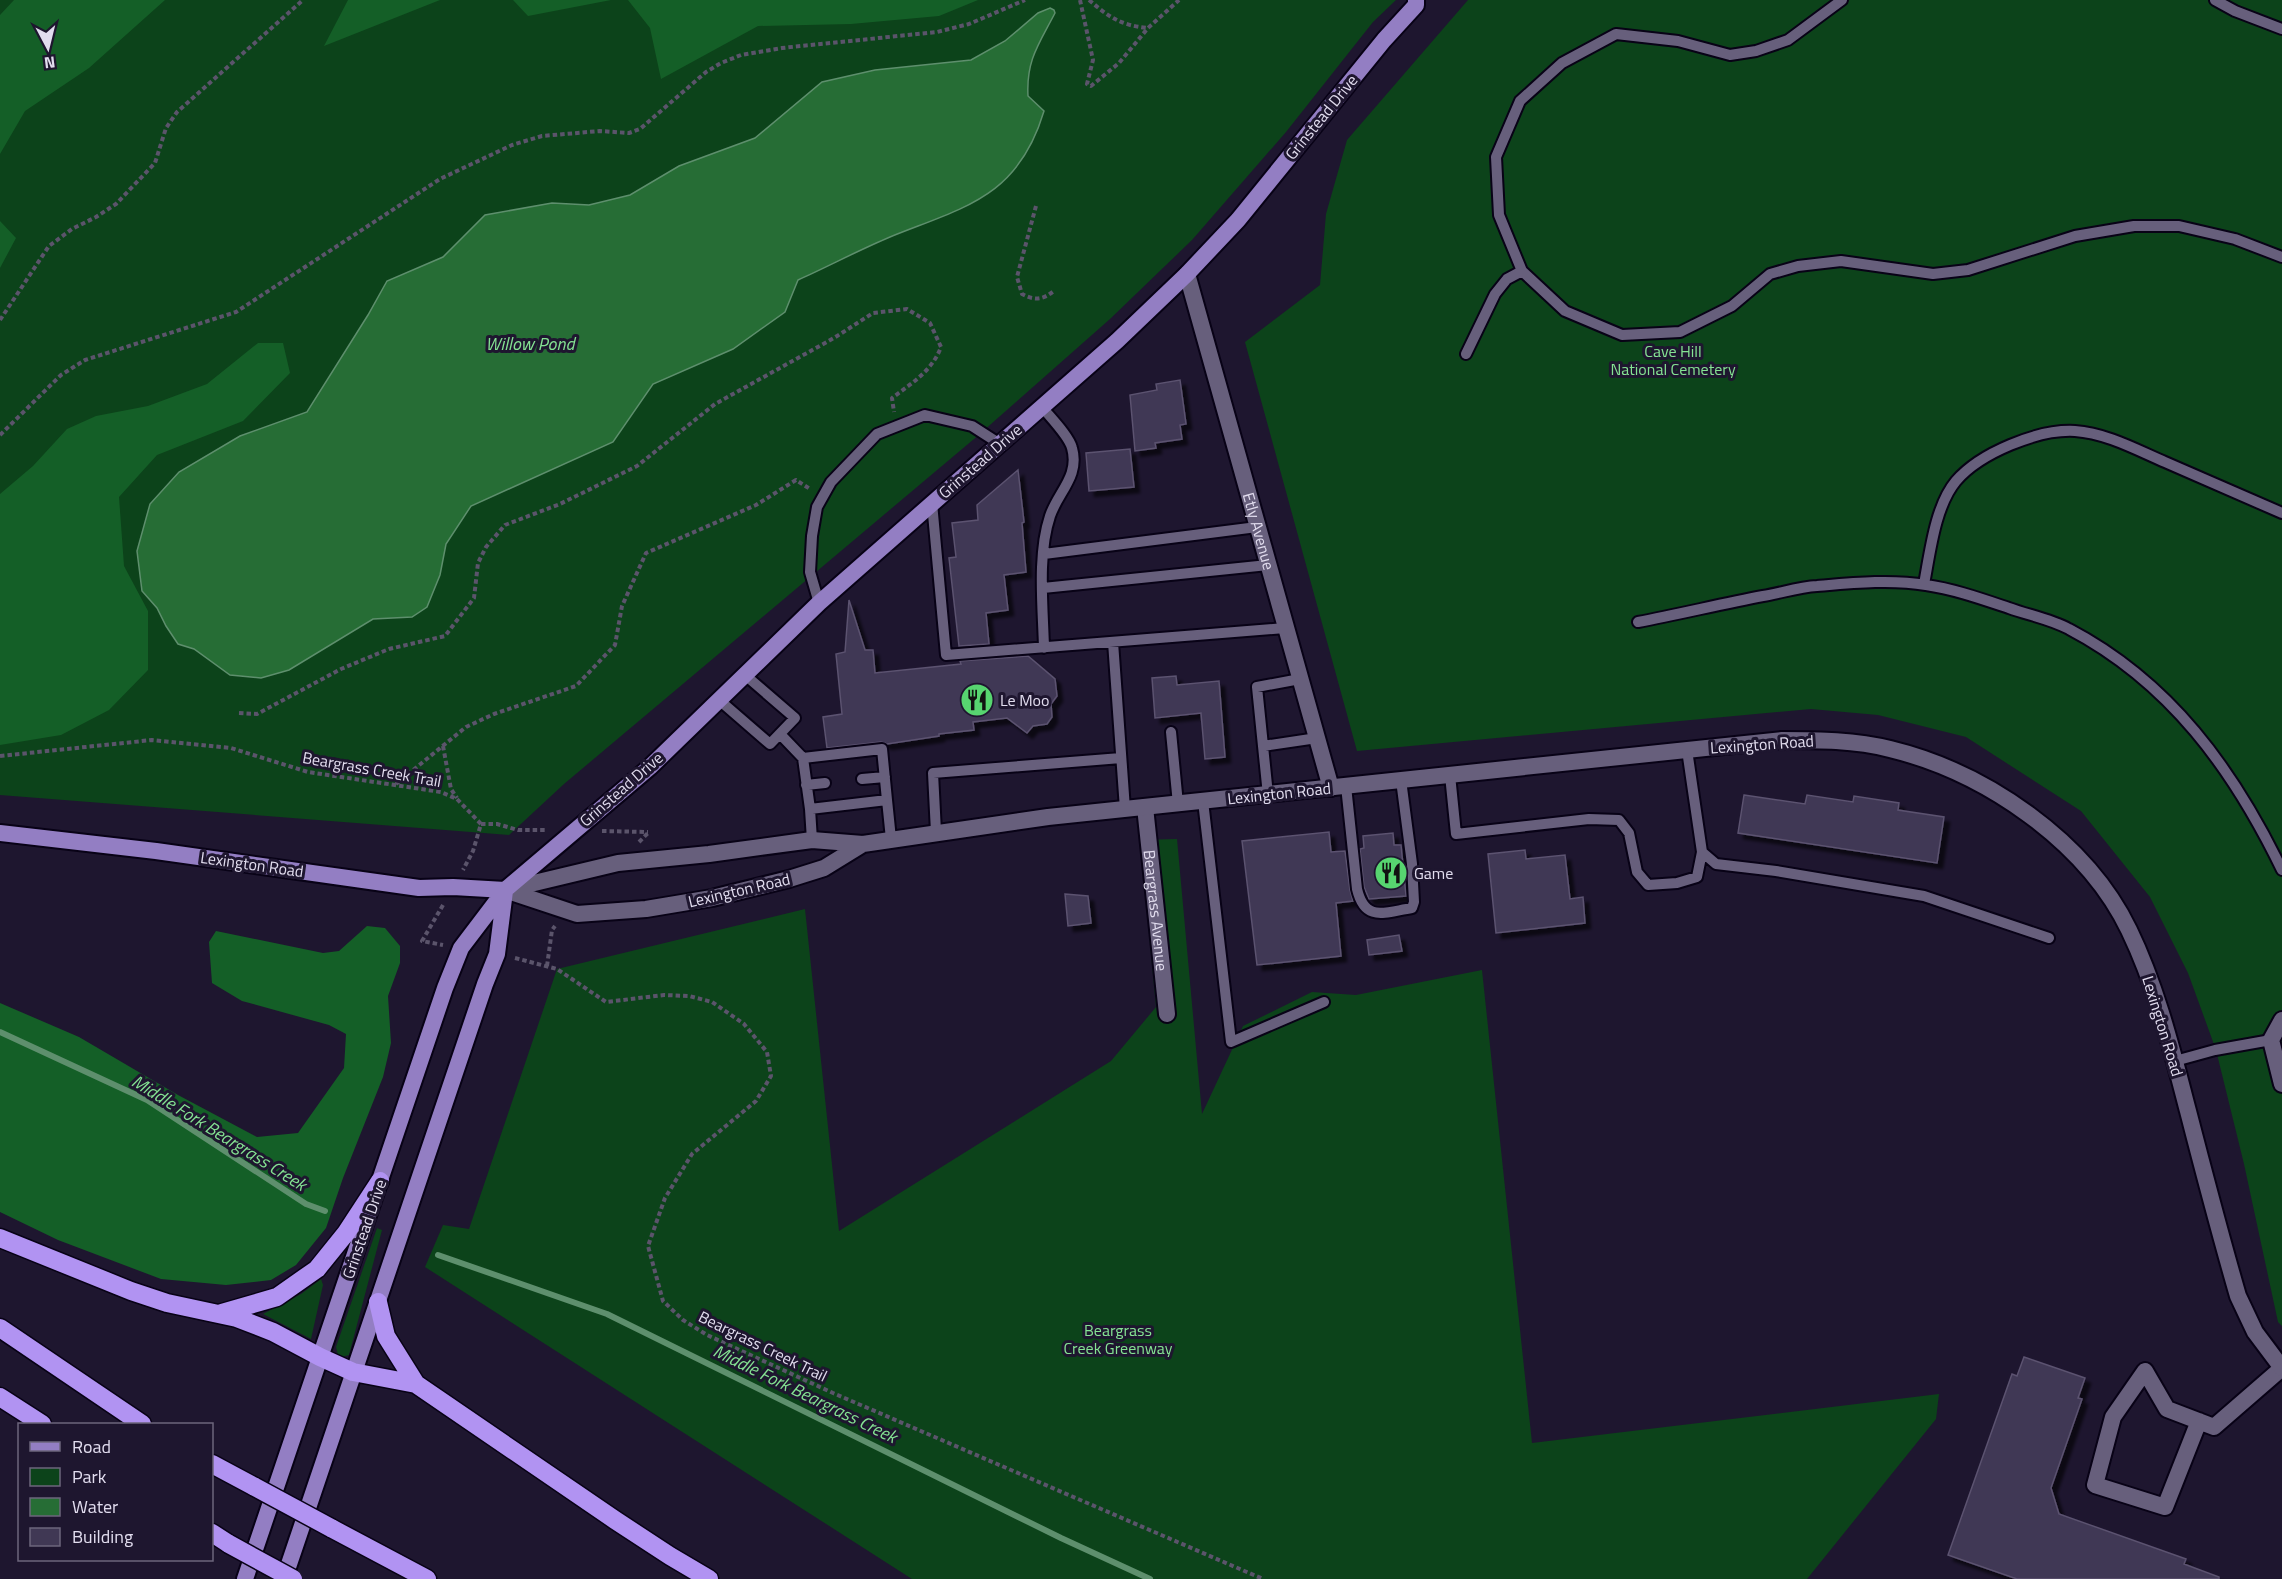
<svg xmlns="http://www.w3.org/2000/svg" width="2282" height="1579" viewBox="0 0 2282 1579" font-family="'Titillium Web',sans-serif">
  <defs>
    <filter id="shadow"><feDropShadow dx="5.5" dy="5.5" stdDeviation="1.5" flood-color="#0009"/></filter>
  </defs>
  <rect width="100%" height="100%" fill="#1e162f"/>
  <path fill="#0c431a" d="M0,0H1396L1373,22L1286,132L1192,240L1110,319L974,439L564,784L509,835L0,795Z
    M1468,0H2282V1326L2278,1322L2244,1164L2216,1050L2188,973L2150,897L2081,811L1966,737L1878,715L1811,709L1357,751L1245,342L1320,285L1326,214L1347,140Z
    M1177,839L1202,1114L1243,1026L1312,992L1356,995L1482,970L1532,1443L1939,1394L1936,1419L1807,1579H912L425,1267L443,1225L469,1229L557,969L805,909L839,1231L1111,1061L1156,1007L1140,840Z
    M377,1228L382,1230L349,1355L342,1357L338,1355L336,1347Z
    M321,1279L323,1285L311,1339L263,1314L301,1294Z"/>
  <path fill="#145f27" d="M14,0H165L89,68L25,111L0,154V15Z
    M348,0H440L324,46Z
    M513,0H611L528,16Z
    M628,0H978L939,16L851,24L758,26L661,79L650,28Z
    M0,221L16,238L0,268Z
    M258,343H283L290,373L243,421L157,455L119,497L124,566L148,611V670L109,710L61,735L0,745V494L33,466L67,429L96,416L148,406L207,384Z
    M367,926L385,928L400,946V963L388,996L391,1043L383,1077L343,1178L326,1228L296,1265L271,1280L226,1285L161,1279L58,1240L0,1212V1003L79,1037L178,1095L257,1137L298,1133L344,1068L346,1034L329,1025L242,1001L212,983L209,942L216,931L323,953L339,951Z"/>
  <path fill="#266d35" stroke="#5e8f6d" stroke-width="1.5" d="M1050,8L1054,10L1055,13C1039,44 1026,60 1028,96L1044,111C1018,198 964,207 890,237C859,250 829,266 798,280L785,312L733,349L653,384L613,442L471,506L446,544L440,575L427,607L412,617L373,619L289,670L261,678L230,675L194,649L178,644L166,626L157,608L142,591L137,551L150,504L179,472L240,436L307,412L368,315L387,281L443,257L485,215L552,203L589,205L630,195L679,166L755,138L822,82L875,70L971,60L1005,41L1038,13Z"/>
  <g fill="none" stroke-linecap="round" stroke-linejoin="round">
    <path stroke="#5e8f6d" stroke-width="6" d="M0,1032L147,1100L306,1204L325,1211
      M438,1255L607,1314L1061,1538L1150,1579"/>
  </g>
  <path fill="#403854" stroke="#5b5270" stroke-width="1.5" filter="url(#shadow)" d="M1180,380L1186,424L1180,425L1182,439L1155,443L1156,448L1135,451L1130,395L1157,390L1156,384Z
    M1130,449L1134,487L1089,491L1086,453Z
    M1018,470L1024,522L1022,523L1026,572L1004,575L1008,610L986,613L989,644L959,646L949,558L956,557L952,523L978,520L977,505Z
    M849,600L865,650H873L875,673L961,664L960,661L1028,656L1055,679L1057,696L1051,704L1052,717L1047,724L1033,726L1027,733L1007,718L973,722L974,730L939,734V736L887,744L881,742L827,748L823,717L842,714L836,654L845,652Z
    M1176,676L1177,685L1219,681L1225,757L1205,759L1201,713L1155,718L1152,678Z
    M1744,795L1805,804L1807,795L1853,802L1854,796L1899,803L1898,810L1944,817L1937,863L1738,833Z
    M1329,832L1331,852L1345,851L1350,890L1353,901L1336,903L1341,956L1257,965L1242,841Z
    M1393,833L1394,845H1401L1406,896L1369,899L1364,887L1360,849L1364,848L1363,836Z
    M1525,850L1526,859L1565,855L1570,899L1583,897L1585,923L1496,933L1488,854Z
    M1065,894L1088,896L1091,923L1068,926Z
    M1399,935L1402,951L1369,955L1367,940Z
    M2024,1357L2085,1378L2078,1398L2082,1399L2051,1488L2059,1514L2186,1559L2184,1564L2219,1577V1579H2017L1948,1555L2012,1374L2017,1376Z"/>
  <g fill="none" stroke-linecap="round" stroke-linejoin="round">
    <g stroke="#080216" stroke-width="14">
      <path id="service" d="M1842,0L1788,40L1756,51L1730,55L1678,41L1616,34L1562,63L1520,101L1496,157L1499,215L1522,271L1565,311L1622,335L1680,332L1732,306L1770,274L1798,266L1841,261L1933,274L1968,270L2075,236L2134,226H2179L2235,239L2282,257
        M2215,0L2235,11L2282,29
        M1466,354L1495,294L1507,279L1522,271
        M1042,407C1050,417 1069,436 1072,448C1080,476 1058,492 1050,516C1037,555 1043,607 1044,648
        M932,503L946,655L1285,628
        M1044,554L1257,527
        M1924,584C1930,553 1935,506 1956,481C1980,453 2038,429 2075,431C2106,433 2137,450 2165,462C2204,479 2243,496 2282,513
        M1043,588L1268,565
        M819,603L810,572L812,536L817,507L831,482L877,434L925,415L972,426L1000,444
        M1638,622C1680,614 1721,604 1763,596C1781,593 1799,587 1817,586C1852,583 1891,579 1926,585C1954,589 1982,599 2009,608C2028,615 2051,619 2069,629C2170,682 2233,769 2282,870
        M1113,642L1125,809
        M718,699L770,744L795,718L744,674
        M1171,732L1178,804
        M780,734L803,758
        M1263,746L1317,738
        M1687,750L1702,852L1716,864L1776,871L1924,896L2049,938
        M1450,775L1456,834L1589,819L1619,820L1629,833L1637,872L1648,885L1677,883L1697,877L1702,852
        M862,779L885,777
        M806,785L825,783
        M1346,786L1357,889C1365,923 1385,912 1412,908L1414,902L1412,864L1401,780
        M1268,795L1257,687L1300,679
        M1203,801L1231,1042L1324,1002
        M810,809L803,758L882,749L887,800
        M936,832L933,773L1121,758
        M812,840L810,809L887,800L891,839
        M2175,1061L2215,1050L2271,1040"/>
    </g>
    <g stroke="#080216" stroke-width="20">
      <g id="minor">
        <path id="s1" d="M1187,274L1331,788"/>
        <path id="s2" d="M1145,807L1167,1014"/>
        <path d="M2282,1020L2271,1040L2282,1084"/>
        <path d="M2199,1421L2165,1507L2095,1485L2113,1417L2145,1371L2167,1409L2214,1427L2282,1368"/>
      </g>
    </g>
    <g stroke="#080216" stroke-width="20">
      <path id="secondary" d="M505,890L618,863L709,854L812,840L863,844L1048,817L1782,740C1818,740 1855,740 1890,749C1985,772 2086,841 2129,930C2157,988 2172,1050 2188,1111C2204,1173 2220,1234 2238,1296L2255,1332L2282,1368
        M505,890L577,914L646,909L712,898L789,879L824,868L863,844"/>
    </g>
    <g stroke="#080216" stroke-width="20">
      <path id="primary" d="M0,833L156,851L419,888L453,887L505,890
        M245,1579L445,988L461,948L505,890L650,767L819,603L1117,341L1187,274L1238,220L1384,40L1416,5V0
        M284,1579L485,984L497,954L505,891"/>
    </g>
    <g stroke="#080216" stroke-width="21">
      <path id="motorway" d="M0,1238L131,1291L167,1303L237,1318L273,1332L320,1357L353,1372L416,1384L615,1520L670,1556L709,1579
        M378,1302L386,1336L416,1384
        M222,1313L277,1297L317,1269L346,1233L380,1181
        M0,1328L142,1424
        M0,1397L42,1424
        M212,1464L255,1487
        M331,1528L427,1579
        M212,1533L229,1544"/>
    </g>
    <path stroke="#5b546b" stroke-width="4" stroke-dasharray="4.5 3" stroke-linecap="butt" d="M1080,0L1093,60L1087,84L1091,86L1119,63L1148,28L1179,0
      M1089,0C1109,17 1120,25 1147,28
      M1036,206L1017,277L1022,294C1035,301 1043,300 1055,290
      M0,320L49,246L72,229L96,217L116,204L155,163L166,128L177,112L303,0
      M0,435L61,375L85,360L236,312L440,179L512,145L542,136L600,131L629,133L640,129L706,72L721,63L741,55L782,48L937,32L969,24L1025,0
      M239,713L257,714L341,669L389,649L445,636L474,598L478,563L486,547L505,525L560,504L637,466L715,404L834,338L873,313L907,309L930,323L941,347C932,371 912,383 892,398L894,412
      M443,746L451,789L457,798
      M0,756L152,740L231,748L308,772L441,792L457,799L481,824L473,851L463,870
      M396,784L466,727L494,714L576,686L615,645L622,606L646,553L756,505L796,480L810,489
      M481,824H497L518,830H546
      M602,831L648,832
      M639,842L649,832
      M443,905L422,941L443,945
      M515,958L557,969L606,1002L664,995L689,996L712,1002L744,1024L767,1052L771,1076L756,1101L692,1154L665,1198L648,1246L663,1301L683,1320L707,1335L833,1393L1263,1579
      M547,966L552,930L555,926"/>
    <use href="#service" stroke="#675f7c" stroke-width="10"/>
    <use href="#minor" stroke="#675f7c" stroke-width="16"/>
    <use href="#secondary" stroke="#675f7c" stroke-width="16"/>
    <use href="#primary" stroke="#937ec3" stroke-width="16"/>
    <use href="#motorway" stroke="#b193f2" stroke-width="18"/>
    <g stroke="#080216" stroke-width="21" stroke-linecap="butt">
      <path id="motorway-bridge" d="M255,1487L331,1528
        M229,1544L293,1579"/>
    </g>
    <use href="#motorway-bridge" stroke="#b193f2" stroke-width="18"/>
  </g>
  <defs>
    <g id="restaurant-disc" transform="scale(1.725)"><circle r="9.5" fill="#57d570" stroke="#1e162f"/><path d="M-5-6h1v4h1v-4h1v4h1v-4h1v5L-1.5 .5V6h-2V.5L-5-1ZM5-6V6H3V1.5H1.5Q1.5-4 5-6Z" fill="#111"/></g>
  </defs>
  <g fill-rule="evenodd">
    <use href="#restaurant-disc" x="977" y="700"/>
    <use href="#restaurant-disc" x="1391" y="873"/>
  </g>
  <g text-anchor="middle" stroke-width="6" stroke-linejoin="round" paint-order="stroke">
    <g font-size="16" fill="#e2ddef" stroke="#1e162f">
      <text transform="translate(1321 117) rotate(-51)" y="6">Grinstead Drive</text>
      <text transform="translate(980 461) rotate(-41)" y="6">Grinstead Drive</text>
      <text dy="6" stroke="none"><textPath href="#s1" startOffset="267">Etly Avenue</textPath></text>
      <text transform="translate(1762 744) rotate(-4)" y="6">Lexington Road</text>
      <text transform="translate(372 769) rotate(10)" y="6">Beargrass Creek Trail</text>
      <text transform="translate(621 789) rotate(-41)" y="6">Grinstead Drive</text>
      <text transform="translate(1279 793) rotate(-6)" y="6">Lexington Road</text>
      <text transform="translate(252 864) rotate(8)" y="6">Lexington Road</text>
      <text transform="translate(739 890) rotate(-13)" y="6">Lexington Road</text>
      <text dy="6" stroke="none"><textPath href="#s2" startOffset="104">Beargrass Avenue</textPath></text>
      <text transform="translate(2163 1026) rotate(73)" y="6">Lexington Road</text>
      <text transform="translate(364 1229) rotate(-71)" y="6">Grinstead Drive</text>
      <text transform="translate(763 1346) rotate(26)" y="6">Beargrass Creek Trail</text>
    </g>
    <g font-size="16" fill="#85e393" stroke="#1e162f">
      <text x="1673" y="357">Cave Hill<tspan x="1673" dy="18">National Cemetery</tspan></text>
      <text x="1118" y="1336">Beargrass<tspan x="1118" dy="18">Creek Greenway</tspan></text>
    </g>
    <g font-size="16" fill="#e2ddef" stroke="#1e162f" text-anchor="start">
      <text x="1000" y="706">Le Moo</text>
      <text x="1414" y="879">Game</text>
    </g>
    <g font-size="18" font-style="italic" fill="#84e292" stroke="#1e162f">
      <text x="530" y="350">Willow Pond</text>
      <text transform="translate(219 1133) rotate(32)" y="6">Middle Fork Beargrass Creek</text>
      <text transform="translate(805 1394) rotate(26)" y="6">Middle Fork Beargrass Creek</text>
    </g>
  </g>
  <rect x="18" y="1423" width="195" height="138" fill="#1e162f" stroke="#6c667c" stroke-width="1.5"/>
  <rect x="30" y="1442" width="30" height="9" fill="#937ec3" stroke="#6c667c" stroke-width="1.5"/>
  <text x="72" y="1453" font-size="18" fill="#e2ddef">Road</text>
  <rect x="30" y="1468" width="30" height="18" fill="#0c431a" stroke="#6c667c" stroke-width="1.5"/>
  <text x="72" y="1483" font-size="18" fill="#e2ddef">Park</text>
  <rect x="30" y="1498" width="30" height="18" fill="#266d35" stroke="#6c667c" stroke-width="1.5"/>
  <text x="72" y="1513" font-size="18" fill="#e2ddef">Water</text>
  <rect x="30" y="1528" width="30" height="18" fill="#403854" stroke="#6c667c" stroke-width="1.5"/>
  <text x="72" y="1543" font-size="18" fill="#e2ddef">Building</text>
  <g transform="translate(48 48) rotate(173)" stroke="#1e162f" stroke-width="4.5" paint-order="stroke">
  <path d="M0-4.5L10 22L0 15L-10 22Z" fill="#e2ddef"/>
  <text y="-9" font-size="16" font-weight="bold" text-anchor="middle" fill="#e2ddef">N</text>
  </g>
</svg>
